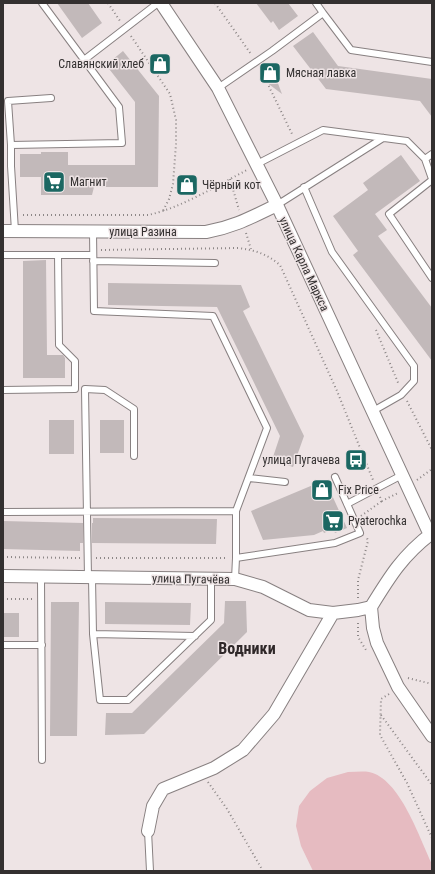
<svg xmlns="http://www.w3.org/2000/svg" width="435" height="874" viewBox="0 0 435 874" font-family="'Roboto Condensed',sans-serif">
  <rect width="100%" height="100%" fill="#eee4e5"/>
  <path fill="#e6bbc1" d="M348,772C355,772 363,771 369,772C400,778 420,839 432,864V871H313L301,846L296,826L299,806L310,791L327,778Z"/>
  <path fill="#c2b9ba" d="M57,3H88L102,23L82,38Z
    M256,3H288L298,16L279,30L273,21L271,23Z
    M313,32L338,66L432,79V117L420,101L326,89L293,46Z
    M123,51L159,96L158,187H94L92,195H41V177H20V154H41V152H68V165H135V102L106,65Z
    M274,73L282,94L262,79Z
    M401,155L420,181L375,214L387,230L378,236L432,308V361L353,255L358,251L333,216L368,190L363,183Z
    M181,174L196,176L194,195L179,193Z
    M46,260L47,355H63L65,358V378H23V261Z
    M108,283L241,285L250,307L243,311L304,436L293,467L272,460L280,436L217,307L108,305Z
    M49,420H74V454H49Z
    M100,420H124V453H100Z
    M325,480L347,528L335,533L333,529L324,533L323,531L314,535L263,540L251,511Z
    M93,518L217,519L216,544L92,543V523H93Z
    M3,521L83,523V543H80V551L3,549Z
    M225,601H246L247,632L144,734L105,735L106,713H132L224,623Z
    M51,602H79L77,736H50Z
    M105,602L191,603L190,625L105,624Z
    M3,613H19V637H3Z"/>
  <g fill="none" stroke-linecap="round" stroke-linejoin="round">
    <g stroke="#888081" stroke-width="8">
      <path id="service" d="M323,13L351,50L432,62
        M84,60L158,3
        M218,88L272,51L323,13L316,3
        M11,145L8,101L51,98
        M432,154L425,159L432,179
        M257,164L323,130L407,141L425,159
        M432,180L389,214L432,278
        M304,187L332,252L414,366V381L401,395L373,411
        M277,205L383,138
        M15,231L11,166V145L122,143L119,107L42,3
        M93,231L94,311L213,316L267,428L236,511V558L335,543L360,533L335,477
        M3,255H93
        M93,261L215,263
        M3,390L75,389V361L59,345L58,255
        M249,478L285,482
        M347,504L402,475
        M3,512L236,511
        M41,577L42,760
        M88,578L85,389L105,390L134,409V456
        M92,578L93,634L195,636
        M235,579L236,558
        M93,634L100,700H128L211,620V580
        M3,645H42
        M148,831L150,871"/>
    </g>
    <g stroke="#888081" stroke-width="14">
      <path id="minor" d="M161,3L218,88L277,205L430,535
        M3,231L206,232C234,227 252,217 277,205
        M3,576L235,579L263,587L309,610L333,613L358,610L371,607C390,576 403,555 432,533
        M371,607L373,628L377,643L398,687L432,736
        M148,831L153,806L163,789L214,768L243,750L274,714L333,613"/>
    </g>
    <path stroke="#8d8787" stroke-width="2" stroke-dasharray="1 3" stroke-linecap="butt" d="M108,3L120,21
      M215,3L251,54
      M131,36L170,94L176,120V144L173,184L169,199L163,211
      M260,68L293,136
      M230,179L239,210
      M23,215H148C181,208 216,186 247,170
      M246,233L251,249
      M101,250L238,248C255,250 267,254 280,265L337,391L373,480
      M376,330L399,385
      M407,401L432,450
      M417,480L432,469
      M380,497L382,501L398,493
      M361,516L382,501
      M3,557L80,558
      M96,558H228
      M358,598V580L368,541L367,538
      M3,599H32
      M358,623V637L366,650
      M408,678L432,684
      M389,694L381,699L380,735L407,783L432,838
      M381,715L432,785
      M208,782L227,809L263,871"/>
    <use href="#service" stroke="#fff" stroke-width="6"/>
    <use href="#minor" stroke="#fff" stroke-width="12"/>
  </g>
  <defs>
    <g id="shop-square" transform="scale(1.15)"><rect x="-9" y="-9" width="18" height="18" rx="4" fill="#1b6762" stroke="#eee4e5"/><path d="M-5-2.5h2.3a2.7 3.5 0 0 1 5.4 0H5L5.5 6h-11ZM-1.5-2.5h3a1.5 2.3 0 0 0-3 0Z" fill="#fff"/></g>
    <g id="supermarket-square" transform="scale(1.15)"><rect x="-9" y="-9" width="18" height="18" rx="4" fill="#1b6762" stroke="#eee4e5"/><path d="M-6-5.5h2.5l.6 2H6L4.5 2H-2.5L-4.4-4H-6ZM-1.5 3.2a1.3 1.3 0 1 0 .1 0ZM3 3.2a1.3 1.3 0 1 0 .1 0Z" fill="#fff"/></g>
    <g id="bus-square" transform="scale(1.15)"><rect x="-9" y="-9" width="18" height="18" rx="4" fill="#1b6762" stroke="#eee4e5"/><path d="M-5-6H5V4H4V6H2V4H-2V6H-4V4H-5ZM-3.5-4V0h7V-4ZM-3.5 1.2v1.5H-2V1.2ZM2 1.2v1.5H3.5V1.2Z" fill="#fff"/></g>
  </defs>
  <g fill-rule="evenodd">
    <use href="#shop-square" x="160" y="64"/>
    <use href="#shop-square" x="270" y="73"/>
    <use href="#supermarket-square" x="54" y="182"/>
    <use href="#shop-square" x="187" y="185"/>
    <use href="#bus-square" x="356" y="460"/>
    <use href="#shop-square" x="322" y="490"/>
    <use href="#supermarket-square" x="333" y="521"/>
  </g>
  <g text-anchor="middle" stroke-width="3" stroke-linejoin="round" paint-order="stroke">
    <g font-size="12" fill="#333030" stroke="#eee4e5" text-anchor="start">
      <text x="144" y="68" text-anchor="end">Славянский хлеб</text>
      <text x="286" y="77">Мясная лавка</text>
      <text x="70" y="186">Магнит</text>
      <text x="202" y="189">Чёрный кот</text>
      <text x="340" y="464" text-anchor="end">улица Пугачева</text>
      <text x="338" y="494">Fix Price</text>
      <text x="348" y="525">Pyaterochka</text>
    </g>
    <g font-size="12" fill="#333030" stroke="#eee4e5">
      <text x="143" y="236">улица Разина</text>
      <text transform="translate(304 264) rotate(65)" y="4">улица Карла Маркса</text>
      <text transform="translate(191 579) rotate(1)" y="4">улица Пугачёва</text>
    </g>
    <g font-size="16" font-weight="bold" fill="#2f2829" stroke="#eee4e5">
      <text x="247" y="654">Водники</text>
    </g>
  </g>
  <rect width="435" height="874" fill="none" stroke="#333030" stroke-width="8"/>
</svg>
